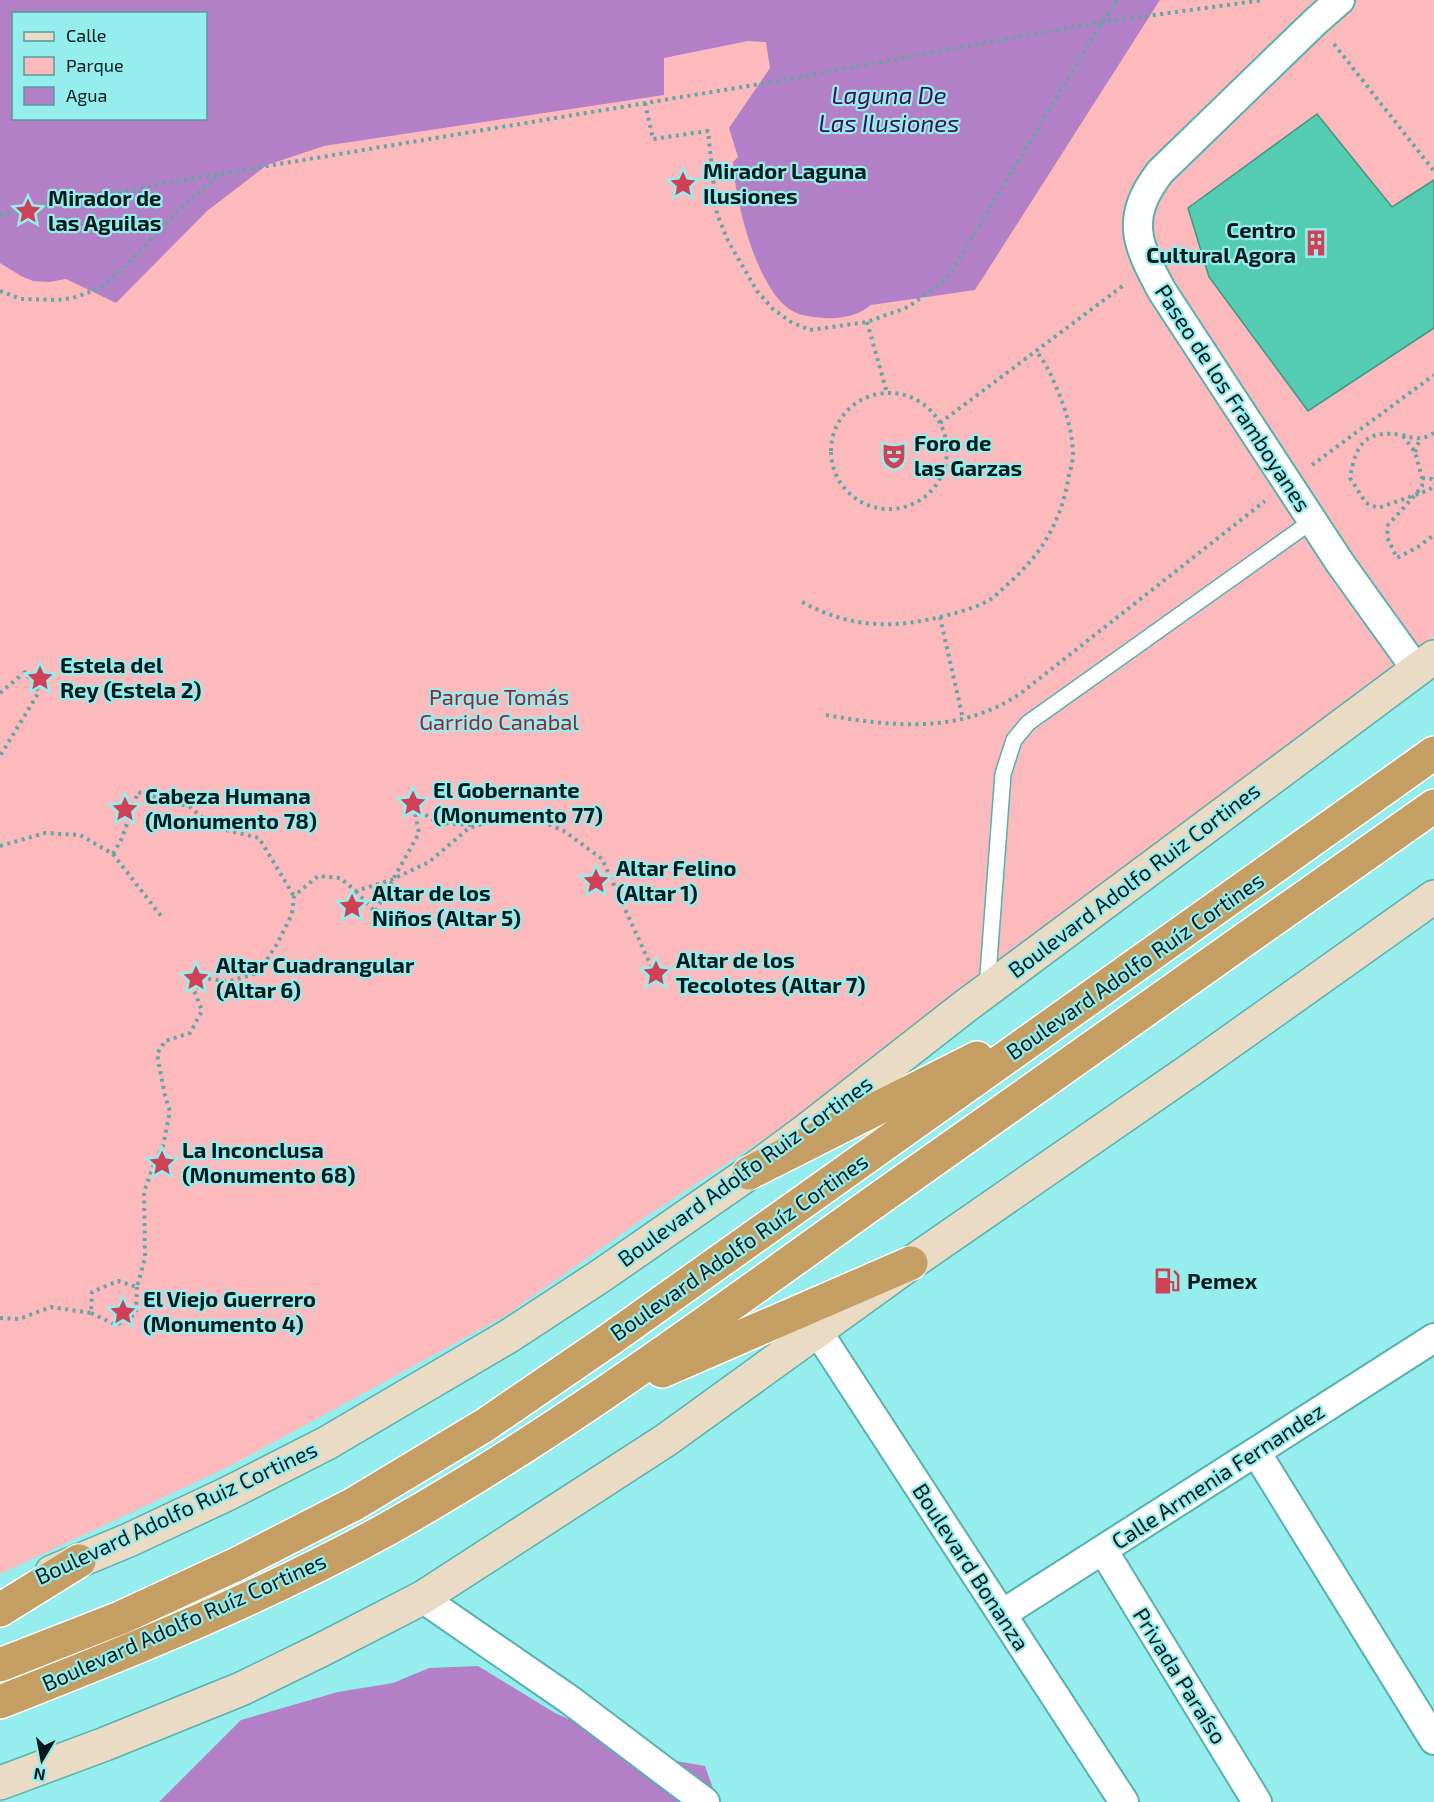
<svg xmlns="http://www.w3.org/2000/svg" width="1434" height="1802" viewBox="0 0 1434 1802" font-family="'Exo 2',sans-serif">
  <rect width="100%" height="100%" fill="#95edee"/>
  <path fill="#fdbabc" d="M1093,0H1434V636L1028,949L963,1008L650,1214L503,1317L230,1466L0,1574V164L763,26L865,310L902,282Z"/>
  <path fill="#b380c7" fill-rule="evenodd" d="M0,0H1160L975,290L871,305C858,316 840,319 824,318C812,317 799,316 789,309C756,286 735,200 733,162L738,157L729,128L770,68L766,42L748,41L664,58V95L324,146L267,165L207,211L116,303L66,279L49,282L33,281L21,276L0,263ZM14,14H206V118H14Z
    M478,1666L555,1713L658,1758L705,1766L718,1802H159L241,1720L338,1692L393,1683L429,1668Z"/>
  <path fill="#53ccb2" stroke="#449583" stroke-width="1.5" d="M1317,114L1392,207L1434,180V328L1308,411L1209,277L1188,208Z"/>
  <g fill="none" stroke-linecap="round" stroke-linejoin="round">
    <g stroke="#58b0b1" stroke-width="18">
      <path id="service" d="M987,988L1003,774L1014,740L1028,723L1312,521"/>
    </g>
    <g stroke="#58b0b1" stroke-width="32">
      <path id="minor" d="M1340,0L1316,21L1160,172C1125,218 1136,243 1162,291L1340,563L1416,669
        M818,1332L1124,1802
        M1256,1452L1434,1740
        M1103,1550L1257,1802
        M422,1598L570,1700L705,1802
        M1002,1614L1434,1338"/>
    </g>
    <g stroke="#58b0b1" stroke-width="36">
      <path id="secondary" d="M52,1572L129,1540L227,1494L327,1443L509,1336L599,1277L749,1173L807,1130L963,1008L1434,657
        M0,1783L105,1744L241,1689L321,1650L422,1598L666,1440L911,1263L1196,1066L1434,897"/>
    </g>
    <g stroke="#fff" stroke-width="36">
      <path id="trunk" d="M749,1173L977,1058
        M662,1371L911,1263
        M0,1610L79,1561
        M0,1665L120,1618L237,1564L354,1504L485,1425L609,1340L1434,753
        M0,1702C133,1650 264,1597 389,1528C558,1433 713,1317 870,1205C1057,1071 1246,939 1434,806"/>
    </g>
    <path stroke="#63a6a7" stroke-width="4" stroke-dasharray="3 4.5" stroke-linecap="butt" d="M1334,44L1434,171
      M645,103L653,139L708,131L717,214L728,241L757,291L773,309L791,322L810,330L867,322L908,307L947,279L1102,22L1117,0
      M0,215L159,184L766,83L1088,24L1264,0
      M0,291L21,299L58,300L73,298L100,288L123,269L184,205L220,174
      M867,322L887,393
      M831 451a58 58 0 1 1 116 0a58 58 0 1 1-116 0Z
      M940,423L1124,285
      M1434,433C1430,435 1425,438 1421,438C1415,439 1408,436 1402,435C1365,429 1356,444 1350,478L1366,503L1378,508L1429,490L1434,486
      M1403,436L1415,452L1422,478V486L1416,494L1388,525L1387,537L1397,558L1418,547L1434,535
      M1415,452L1420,439
      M1312,465L1434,375
      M1422,478L1432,479L1434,484
      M802,602C852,629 895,629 948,615C963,611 978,607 991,599C997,595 1002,589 1008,584C1042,554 1062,520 1069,475C1071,468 1073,460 1073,453C1072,431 1066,411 1058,391C1052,377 1046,363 1036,351
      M940,617L963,719
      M0,693L25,672L39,692L0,756
      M826,715C895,727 961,734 1021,693L1265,501
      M0,846L45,833L80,835L113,854L122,838L138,792L190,807L213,827L259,838L294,896
      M113,854L161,916
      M356,891L375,912L419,833L414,808L439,823L474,825
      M91,1313L116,1325L136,1314L137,1287
      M0,1318L19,1319L51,1307L91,1313L92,1292L118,1281L137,1287L145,1258L144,1192L154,1164L163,1146L170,1111L165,1096L157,1054L165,1041L190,1033L202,1011L194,990L208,979L230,981L258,973L277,944L292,914L294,896L318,876L340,878L356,891L391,880L429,862L469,828L521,812L564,831L602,859L651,966"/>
    <use href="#service" stroke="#fff" stroke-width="15"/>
    <use href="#minor" stroke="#fff" stroke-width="28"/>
    <use href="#secondary" stroke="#e9dbc4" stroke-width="33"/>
    <use href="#trunk" stroke="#c49e62" stroke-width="33"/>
  </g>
  <defs>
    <g id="sight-bare" transform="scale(2.07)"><path d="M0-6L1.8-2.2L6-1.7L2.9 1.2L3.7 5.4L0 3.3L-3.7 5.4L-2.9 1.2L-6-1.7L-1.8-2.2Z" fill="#d14156" stroke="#95edee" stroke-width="2.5" paint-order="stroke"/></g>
    <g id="building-bare" transform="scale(2.07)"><path d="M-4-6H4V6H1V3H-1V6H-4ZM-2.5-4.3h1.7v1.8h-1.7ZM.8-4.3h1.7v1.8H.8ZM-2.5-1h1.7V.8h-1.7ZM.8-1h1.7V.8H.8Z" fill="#d14156" stroke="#95edee" stroke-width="2.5" paint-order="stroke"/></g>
    <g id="theatre-bare" transform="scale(2.07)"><path d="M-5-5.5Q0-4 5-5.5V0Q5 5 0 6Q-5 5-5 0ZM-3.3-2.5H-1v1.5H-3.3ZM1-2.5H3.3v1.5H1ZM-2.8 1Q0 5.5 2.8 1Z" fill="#d14156" stroke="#95edee" stroke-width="2.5" paint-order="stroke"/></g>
    <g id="fuel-bare" transform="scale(2.07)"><path d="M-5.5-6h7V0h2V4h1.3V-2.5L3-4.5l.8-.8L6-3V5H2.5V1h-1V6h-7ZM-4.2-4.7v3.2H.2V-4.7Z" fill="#d14156" stroke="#95edee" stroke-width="2.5" paint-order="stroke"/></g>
  </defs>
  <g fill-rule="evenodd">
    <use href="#sight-bare" x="683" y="184"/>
    <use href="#sight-bare" x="28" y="211"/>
    <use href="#building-bare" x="1316" y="243"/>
    <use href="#theatre-bare" x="894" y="456"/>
    <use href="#sight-bare" x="40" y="678"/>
    <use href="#sight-bare" x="413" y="803"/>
    <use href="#sight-bare" x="125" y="809"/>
    <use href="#sight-bare" x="596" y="881"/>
    <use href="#sight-bare" x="352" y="906"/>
    <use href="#sight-bare" x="656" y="973"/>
    <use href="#sight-bare" x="196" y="978"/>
    <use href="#sight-bare" x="162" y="1163"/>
    <use href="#fuel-bare" x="1167" y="1281"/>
    <use href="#sight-bare" x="123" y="1312"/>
  </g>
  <g text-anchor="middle" stroke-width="4.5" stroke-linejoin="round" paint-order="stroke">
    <g font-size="22" font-weight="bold" fill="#001a1b" stroke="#95edee" text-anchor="start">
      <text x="703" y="179">Mirador Laguna<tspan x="703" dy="25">Ilusiones</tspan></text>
      <text x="48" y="206">Mirador de<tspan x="48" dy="25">las Aguilas</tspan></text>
      <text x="1296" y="238" text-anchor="end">Centro<tspan x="1296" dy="25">Cultural Agora</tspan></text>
      <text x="914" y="451">Foro de<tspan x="914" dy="25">las Garzas</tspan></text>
      <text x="60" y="673">Estela del<tspan x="60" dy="25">Rey (Estela 2)</tspan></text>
      <text x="433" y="798">El Gobernante<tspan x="433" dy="25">(Monumento 77)</tspan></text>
      <text x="145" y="804">Cabeza Humana<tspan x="145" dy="25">(Monumento 78)</tspan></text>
      <text x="616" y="876">Altar Felino<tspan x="616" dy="25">(Altar 1)</tspan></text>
      <text x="372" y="901">Altar de los<tspan x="372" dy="25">Niños (Altar 5)</tspan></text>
      <text x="676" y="968">Altar de los<tspan x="676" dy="25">Tecolotes (Altar 7)</tspan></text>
      <text x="216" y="973">Altar Cuadrangular<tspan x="216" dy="25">(Altar 6)</tspan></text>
      <text x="182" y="1158">La Inconclusa<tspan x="182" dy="25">(Monumento 68)</tspan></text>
      <text x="1187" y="1289">Pemex</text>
      <text x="143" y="1307">El Viejo Guerrero<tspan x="143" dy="25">(Monumento 4)</tspan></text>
    </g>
    <g font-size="22" fill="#001a1b" stroke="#95edee">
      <text transform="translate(1233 398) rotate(57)" y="8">Paseo de los Framboyanes</text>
      <text transform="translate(1134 880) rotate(-37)" y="8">Boulevard Adolfo Ruiz Cortines</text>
      <text transform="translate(1135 966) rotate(-35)" y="8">Boulevard Adolfo Ruíz Cortines</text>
      <text transform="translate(745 1171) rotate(-36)" y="8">Boulevard Adolfo Ruiz Cortines</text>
      <text transform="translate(739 1247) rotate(-35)" y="8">Boulevard Adolfo Ruíz Cortines</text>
      <text transform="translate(1218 1476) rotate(-33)" y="8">Calle Armenia Fernandez</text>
      <text transform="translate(176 1513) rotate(-25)" y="8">Boulevard Adolfo Ruiz Cortines</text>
      <text transform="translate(971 1567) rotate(57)" y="8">Boulevard Bonanza</text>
      <text transform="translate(184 1622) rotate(-24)" y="8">Boulevard Adolfo Ruíz Cortines</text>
      <text transform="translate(1180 1676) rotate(58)" y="8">Privada Paraíso</text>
    </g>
    <g font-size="22" fill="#942637" stroke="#95edee">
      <text x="499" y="705">Parque Tomás<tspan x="499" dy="25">Garrido Canabal</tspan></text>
    </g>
    <g font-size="24" font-style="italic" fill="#400f4f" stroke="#95edee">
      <text x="889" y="104">Laguna De<tspan x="889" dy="28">Las Ilusiones</tspan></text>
    </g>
  </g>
  <rect x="12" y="12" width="195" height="108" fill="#95edee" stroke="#59999a" stroke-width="1.5"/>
  <rect x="24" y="32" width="30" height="9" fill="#e9dbc4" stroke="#59999a" stroke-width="1.5"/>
  <text x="66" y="42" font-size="18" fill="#001a1b">Calle</text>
  <rect x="24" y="57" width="30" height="18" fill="#fdbabc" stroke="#59999a" stroke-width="1.5"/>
  <text x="66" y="72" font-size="18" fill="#001a1b">Parque</text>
  <rect x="24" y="87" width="30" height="18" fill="#b380c7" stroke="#59999a" stroke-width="1.5"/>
  <text x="66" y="102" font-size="18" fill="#001a1b">Agua</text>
  <g transform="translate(42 1760) rotate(190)" stroke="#95edee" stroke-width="4.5" paint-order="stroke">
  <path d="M0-4.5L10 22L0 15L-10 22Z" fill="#001a1b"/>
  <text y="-9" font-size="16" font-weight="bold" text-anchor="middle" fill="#001a1b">N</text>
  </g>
</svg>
